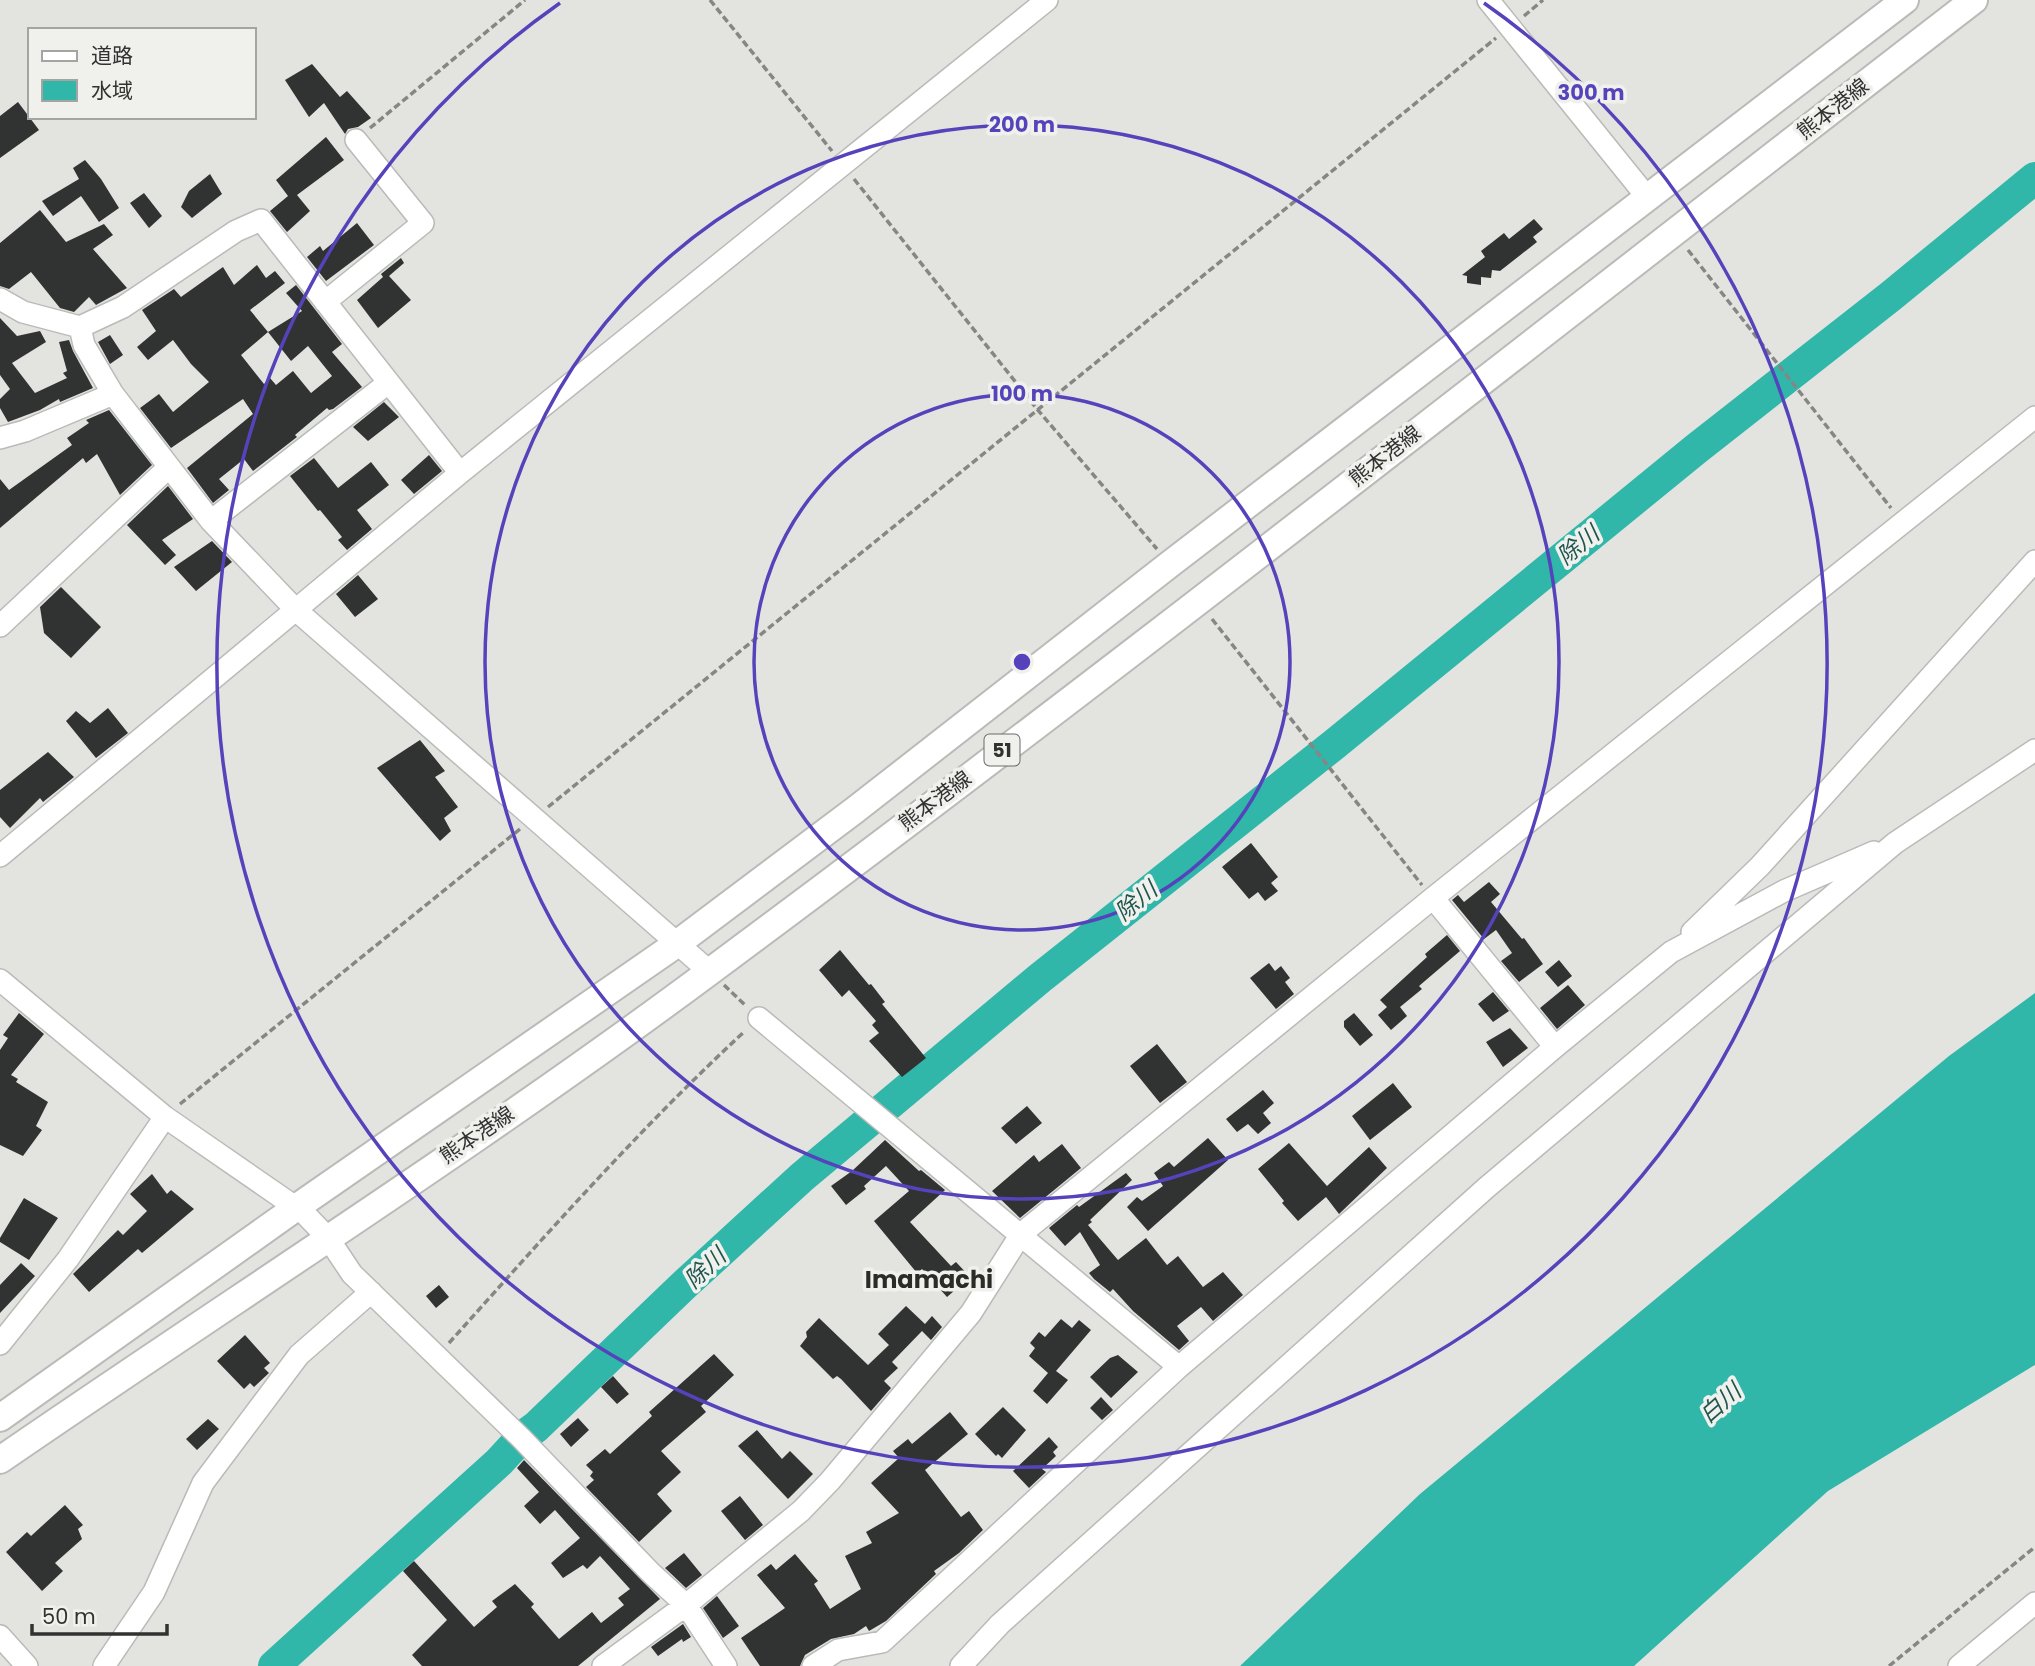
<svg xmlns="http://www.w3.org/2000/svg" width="2035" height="1666" viewBox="0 0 2035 1666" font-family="Poppins,'Noto Sans JP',sans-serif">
  <rect width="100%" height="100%" fill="#e3e4e0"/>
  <path fill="#30b7aa" d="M2035,993V1365L1828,1491L1634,1666H1240L1420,1494L1949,1056Z"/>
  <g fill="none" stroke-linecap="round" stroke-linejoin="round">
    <path stroke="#30b7aa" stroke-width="32" d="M274,1666L499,1462L521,1438L536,1427L683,1286L802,1177L1040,978L1336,743L1696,449L1891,296L2035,178"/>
  </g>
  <path fill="#303331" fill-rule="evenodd" d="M312,64L340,97L347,91L371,118L358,127L348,129L345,134L324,103L309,117L285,80Z
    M18,102L39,130L0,158V116Z
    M326,137L344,160L297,195L310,211L287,232L270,211L288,196L276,180Z
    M85,160L101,179L119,208L99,222L81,196L53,216L42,201L79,179L73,168Z
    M210,174L222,194L192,218L181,207L189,191Z
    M144,193L162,216L149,228L130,203Z
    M40,210L66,242L104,224L113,235L93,249L127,288L96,305L89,297L74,312L60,308L31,272L9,289L0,286V243Z
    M1534,219L1543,229L1533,237L1537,242L1500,271L1492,270L1491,278L1481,277V285L1467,283V276L1462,275L1485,257L1481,251L1504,233L1509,239Z
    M357,223L374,245L326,281L307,257L320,246L323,251Z
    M401,258L404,263L389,276L411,300L378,328L357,300L383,277L381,274Z
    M257,265L266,278L275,271L285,283L250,310L268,332L302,311L286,293L296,285L342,344L332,352L362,387L333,409L329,410L327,408L295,435L297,437L253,471L244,459L219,479L229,490L213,503L187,468L253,414L243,399L171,448L140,408L159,394L173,412L209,382L191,364L173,340L148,360L137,347L156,331L142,310L174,289L181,297L223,267L234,285ZM268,332L291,361L308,346L332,376L311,393L293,371L276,385L270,378L264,384L241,355Z
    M0,318L17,336L40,331L46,342L12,363L35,393L67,378L63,373L67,371L59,342L69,340L73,351L93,388L60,402L59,399L40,410L8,422L0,408V399L10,389L0,375Z
    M110,335L123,355L110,364L98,342Z
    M384,402L399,417L368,441L353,427Z
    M109,410L152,465L120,495L97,454L86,463L83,458L0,528V479L9,490L72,445L67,438L89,423L86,420Z
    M429,455L442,471L414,494L401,480Z
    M314,458L338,488L371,462L389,485L357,510L372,529L347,550L338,540L342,537L320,510L318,511L290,476Z
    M168,486L193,519L162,540L176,555L165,565L127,525Z
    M212,541L232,562L196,591L174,567Z
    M358,575L378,599L355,617L336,594Z
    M61,587L101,627L71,658L44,633L40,607Z
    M108,708L128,733L96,758L66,721L76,711L90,723Z
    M420,740L445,771L435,777L458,807L444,818L451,831L440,841L377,768Z
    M48,752L74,777L43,802L40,798L10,828L0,817V790Z
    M1251,843L1278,877L1271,883L1278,891L1265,901L1258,892L1249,899L1222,867Z
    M1489,882L1500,894L1491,902L1522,939L1524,938L1543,964L1519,982L1501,961L1512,953L1496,930L1484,939L1452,900L1458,895L1464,902Z
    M1447,935L1460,951L1419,986L1422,989L1400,1007L1407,1016L1391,1030L1378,1015L1387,1007L1380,1000L1427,957L1425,954Z
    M840,950L869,985L871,984L885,1002L882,1004L926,1058L902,1077L869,1041L879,1033L872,1025L876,1021L849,990L842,997L819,970Z
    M1559,960L1572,976L1558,987L1545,972Z
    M1269,963L1275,971L1281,966L1290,978L1285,982L1294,994L1276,1009L1250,978Z
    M1568,985L1585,1005L1557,1029L1540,1008Z
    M1493,992L1509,1011L1493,1022L1478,1004Z
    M19,1013L44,1034L11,1075L18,1079L16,1082L48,1102L36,1126L42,1130L23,1156L0,1145V1050L8,1038L3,1035Z
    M1354,1013L1373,1035L1360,1046L1344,1027V1021Z
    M1510,1028L1528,1048L1503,1067L1486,1042Z
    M1157,1044L1187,1082L1160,1103L1130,1066Z
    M1393,1083L1412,1107L1370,1140L1352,1116Z
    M1263,1090L1274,1103L1263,1113L1271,1123L1258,1134L1248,1124L1237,1132L1226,1119Z
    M1027,1106L1042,1123L1016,1144L1001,1128Z
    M1208,1138L1228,1160L1148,1231L1127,1207L1137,1197L1142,1201L1163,1186L1154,1173L1169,1162L1174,1167Z
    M885,1140L919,1171L921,1170L945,1190L910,1222L951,1266L956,1262L970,1277L947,1297L922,1269L917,1273L874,1221L909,1191L886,1166L864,1186L866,1189L846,1205L831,1186L852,1171Z
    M1289,1143L1327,1186L1369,1147L1387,1168L1339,1214L1326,1197L1298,1221L1282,1203L1284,1201L1258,1169Z
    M1062,1144L1081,1168L1020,1218L992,1191L1034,1155L1039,1162Z
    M1126,1173L1132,1180L1090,1220L1092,1222L1088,1225L1118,1260L1146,1238L1167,1265L1178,1256L1203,1287L1223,1272L1243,1295L1213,1321L1201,1307L1177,1326L1189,1341L1179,1350L1133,1311L1113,1289L1110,1292L1094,1279L1089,1273L1100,1265L1080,1232L1065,1246L1049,1228L1077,1205L1079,1207Z
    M152,1174L167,1194L171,1190L194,1209L142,1253L138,1249L89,1292L73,1274L118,1230L123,1235L147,1211L130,1194Z
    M24,1198L58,1218L29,1260L0,1242V1238Z
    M21,1263L35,1276L0,1313V1285Z
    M439,1285L449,1297L436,1308L426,1296Z
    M906,1306L925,1324L932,1316L942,1327L931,1340L922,1331L892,1362L898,1368L884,1381L891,1388L871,1411L841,1379L837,1376L833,1379L800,1346L807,1337L806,1332L819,1318L868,1365L889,1345L878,1334Z
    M1061,1319L1072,1328L1079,1320L1091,1330L1056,1371L1068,1380L1047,1404L1033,1391L1048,1373L1029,1356L1035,1348L1030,1343L1039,1332L1045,1337Z
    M245,1335L270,1363L264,1368L269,1373L254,1387L250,1383L244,1389L217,1361Z
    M714,1354L734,1375L701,1406L706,1412L661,1451L681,1472L657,1494L672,1511L639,1542L586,1487L594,1480L590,1476L593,1472L586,1465L605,1449L610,1454L652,1416L649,1412Z
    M1118,1355L1138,1372L1111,1398L1090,1377L1110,1358Z
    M613,1376L629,1394L617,1404L601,1387Z
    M1101,1397L1113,1410L1102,1420L1090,1408Z
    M1003,1407L1026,1430L1002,1458L998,1454L996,1456L975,1434Z
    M950,1412L968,1434L925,1470L961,1517L969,1511L983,1530L959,1553L934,1571L936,1574L886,1621L869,1631L866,1626L854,1634L831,1639L805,1655L800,1666H760L741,1638L785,1608L757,1575L771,1564L776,1570L795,1554L818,1581L814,1584L830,1609L861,1589L845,1556L872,1543L866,1532L899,1513L871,1483L899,1458L893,1451L908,1439L912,1444Z
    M578,1418L589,1430L571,1447L560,1434Z
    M208,1419L219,1429L197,1450L186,1439Z
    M757,1430L782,1459L790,1451L813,1474L788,1499L738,1446Z
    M1049,1437L1058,1447L1053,1452L1056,1456L1042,1469L1046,1472L1029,1488L1013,1471Z
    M524,1460L660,1599L578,1666H422L412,1655L447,1620L403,1571L414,1561L474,1627L497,1607L492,1601L515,1584L534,1604L531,1607L559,1639L592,1612L601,1623L624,1605L618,1598L630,1589L600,1556L587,1569L583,1565L563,1578L551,1563L580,1538L555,1510L540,1524L524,1506L539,1492L517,1468Z
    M740,1496L763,1525L745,1540L721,1511Z
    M65,1505L83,1525L78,1529L82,1539L55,1563L63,1571L42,1591L6,1552L27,1532L31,1536Z
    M684,1553L702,1575L686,1588L665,1568Z
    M717,1596L739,1626L723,1638L703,1608Z
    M683,1624L691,1637L683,1642L682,1639L658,1656L651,1647Z"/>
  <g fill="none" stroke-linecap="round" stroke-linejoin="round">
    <g stroke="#babbb8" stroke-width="24">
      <path id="minor" d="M1488,0L1647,197
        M0,299L23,312L80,327L123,307L236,231L261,220L460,473
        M325,302L423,223L356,140
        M80,327L84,345L113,394L211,521L297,611L710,972
        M0,438L25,431L113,394
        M211,521L388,383
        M0,626L169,467
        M0,856L460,473L1047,0
        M1433,898L1555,1047
        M1692,932L1760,866L2035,561
        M0,980L165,1117L304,1213L328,1238L352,1274L521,1438L651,1573L686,1605L726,1666
        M759,1018L1179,1367
        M0,1344L68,1259L165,1117
        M0,1636L27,1666
        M104,1666L154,1592L203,1483L299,1355L371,1292
        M603,1666L686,1605L801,1511L830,1481L971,1313L1021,1234L1433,898L2035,417
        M813,1666L838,1650L882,1642L1179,1367L1555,1047L1671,952L1784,891L1874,852
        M961,1666L1000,1624L1486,1188L1895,843L2035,750
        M1959,1666L2035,1603"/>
    </g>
    <g stroke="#babbb8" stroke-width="30">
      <path id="major" d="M0,1418L297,1207L678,943L855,810L1170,564L1905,0
        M0,1460C237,1297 481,1142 712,970C1138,654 1554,324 1974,0"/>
    </g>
    <path stroke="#868684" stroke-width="3.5" stroke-dasharray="7 3.5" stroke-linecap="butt" d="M710,0L832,151
      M1524,16L1543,0
      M370,128L525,0
      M854,179L1037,409L1157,549
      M1688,250L1891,508
      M1212,619L1422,885
      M548,807L1496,38
      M724,985L746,1006
      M180,1104L520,829
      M449,1343C545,1236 640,1128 745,1031
      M1889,1666L2035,1547"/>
    <use href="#minor" stroke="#fff" stroke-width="21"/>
    <use href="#major" stroke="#fff" stroke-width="26"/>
  </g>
  <g fill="none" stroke="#5543bb" stroke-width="3.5">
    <circle cx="1022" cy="662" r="268"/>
    <circle cx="1022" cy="662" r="537"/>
    <path d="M1484 3A805 805 0 1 1 560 3"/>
  </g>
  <g text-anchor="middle" stroke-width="7" stroke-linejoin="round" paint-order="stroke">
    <rect fill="#f0f1ed" stroke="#6b6b69" stroke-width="2" x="984.5" y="734.5" width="35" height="31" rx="5"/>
    <g font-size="19" font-weight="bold" fill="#323231">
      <text x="1002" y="757">51</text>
    </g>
    <g font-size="21" fill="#323231" stroke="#f0f1ed">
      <text transform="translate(1833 109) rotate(-38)" y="7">熊本港線</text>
      <text transform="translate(1385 456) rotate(-38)" y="7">熊本港線</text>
      <text transform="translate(935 801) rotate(-37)" y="7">熊本港線</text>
      <text transform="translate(477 1135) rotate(-34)" y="7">熊本港線</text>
    </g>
    <g font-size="23" font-style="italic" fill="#215650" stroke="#f0f1ed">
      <text transform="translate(1578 545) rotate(-39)" y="8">除川</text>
      <text transform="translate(1136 901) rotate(-39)" y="8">除川</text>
      <text transform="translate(705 1268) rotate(-43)" y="8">除川</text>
      <text transform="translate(1720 1403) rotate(-41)" y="8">白川</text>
    </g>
    <g font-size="24" font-weight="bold" fill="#2b2b29" stroke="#f0f1ed">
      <text x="929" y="1288">Imamachi</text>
    </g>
  </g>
  <circle cx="1022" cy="662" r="10" fill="#5543bb" stroke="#f0f1ed" stroke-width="3.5"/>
  <g font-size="21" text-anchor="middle" font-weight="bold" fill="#5543bb" stroke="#f0f1ed" stroke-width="7" stroke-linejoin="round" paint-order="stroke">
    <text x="1591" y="100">300 m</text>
    <text x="1022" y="132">200 m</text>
    <text x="1022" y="401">100 m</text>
  </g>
  <rect x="28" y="28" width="228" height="91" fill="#f0f1ed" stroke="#a4a5a2" stroke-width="2"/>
  <rect x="42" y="51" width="35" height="10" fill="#ffffff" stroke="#a4a5a2" stroke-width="2"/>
  <text x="91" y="63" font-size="21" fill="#323231">道路</text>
  <rect x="42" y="80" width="35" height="21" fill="#30b7aa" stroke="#a4a5a2" stroke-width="2"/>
  <text x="91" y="98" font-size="21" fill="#323231">水域</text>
  <path d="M32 1624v10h135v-10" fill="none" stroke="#323231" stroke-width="3.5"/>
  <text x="42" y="1624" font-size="21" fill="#323231" stroke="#f0f1ed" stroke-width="5" paint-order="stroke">50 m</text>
</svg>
